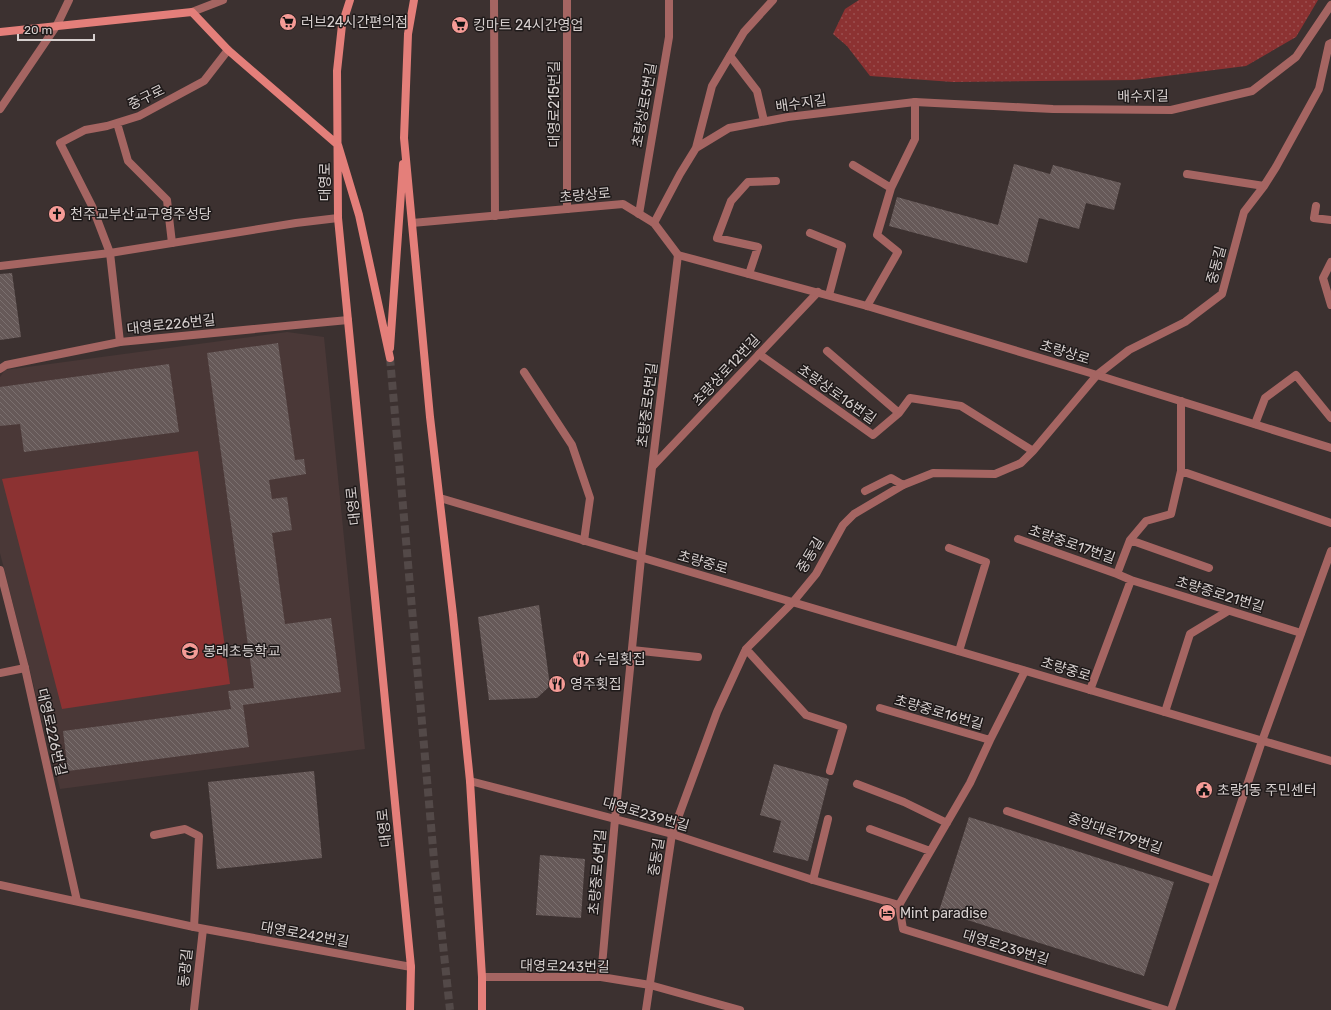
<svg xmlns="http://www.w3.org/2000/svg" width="1331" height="1010" viewBox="0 0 1331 1010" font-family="Rubik,'Noto Sans KR',sans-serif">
  <defs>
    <pattern id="grass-dots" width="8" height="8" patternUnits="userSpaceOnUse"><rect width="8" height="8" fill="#8c3232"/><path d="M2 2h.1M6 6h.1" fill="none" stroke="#9b4f4f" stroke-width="1.8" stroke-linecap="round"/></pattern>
    <pattern id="building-back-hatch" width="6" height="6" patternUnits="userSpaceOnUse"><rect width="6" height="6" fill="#665958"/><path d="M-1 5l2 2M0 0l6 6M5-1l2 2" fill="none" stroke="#7b706f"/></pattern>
  </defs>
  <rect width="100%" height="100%" fill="#3c3130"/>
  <path fill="#4a3837" d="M287,332L324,337L365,749L60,789L0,553V377L5,370Z"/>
  <path fill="url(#grass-dots)" d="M859,0H1318L1296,37L1246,66L1134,80L953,82L870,76L847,46L833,34L845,9Z"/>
  <path fill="#8c3232" d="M198,451L230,684L62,709L2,479Z"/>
  <path fill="url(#building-back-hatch)" d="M1014,164L1050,174L1053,165L1121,183L1114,210L1086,203L1079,229L1039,218L1027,263L889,226L897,197L998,225Z
    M12,273L21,337L0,340V274Z
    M278,343L295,460L304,459L306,474L269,480L272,499L287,497L292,530L272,533L285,624L331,618L341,692L243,705L249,747L68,771L63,731L231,709L228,691L254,688L207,353Z
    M169,364L179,432L24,452L20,424L0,426V387Z
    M539,605L550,686L537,698L489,700L478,617Z
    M774,764L829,779L808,861L773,852L781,821L760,815Z
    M314,771L322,858L217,869L208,782Z
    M969,817L1174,882L1144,976L939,911Z
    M540,855L585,859L581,918L536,915Z"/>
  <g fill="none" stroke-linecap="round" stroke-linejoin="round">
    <path stroke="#534948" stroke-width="8" stroke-dasharray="8 4" stroke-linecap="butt" d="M390,358L435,871L450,1010"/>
    <path stroke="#a56562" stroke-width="8" d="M494,0L495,216
      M57,25L69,0
      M730,56L757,91L764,121
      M117,123L128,161L167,200L172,243
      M853,165L891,188L877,235L898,252L867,306
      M1187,174L1264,186
      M891,188L915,139V102
      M1316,206L1314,218L1331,220
      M567,209V0
      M810,233L842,246L829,295
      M1331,262L1323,278L1331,305
      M749,274L758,247L717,238L731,201L748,182L776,181
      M120,342L110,253L92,206L60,143L85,130L107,126L139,116L204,81L228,50
      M827,351L899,413
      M759,354L873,435L899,413L910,398L961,406L1033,451
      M524,372L572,445L590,498L584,541
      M1255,424L1265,398L1296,375L1331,418
      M1181,471L1331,523
      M865,491L891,478L903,485
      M1018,539L1117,574
      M1130,540L1209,568
      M949,548L986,562L959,651
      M1131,580L1301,633
      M746,649L806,715L843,727L830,771
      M632,650L698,657
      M0,673L25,668
      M1090,690L1131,580L1117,574L1130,540L1146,521L1171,514L1181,471V401
      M880,708L990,740
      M1165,712L1190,634L1228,611
      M857,784L904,802L947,823
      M1007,811L1214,881
      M870,829L930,851
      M154,835L185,829L199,836L194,927
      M813,880L828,819
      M899,905L970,783L990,740L1025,671
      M646,1010L672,834L717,712L746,649L793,602L816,574L843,525L854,514L903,485L933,473L995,474L1021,463L1033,451L1097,375L1129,350L1185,322L1222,294L1244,212L1264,186L1276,167L1319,89L1329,44L1331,43"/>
    <path stroke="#a56562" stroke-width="8" d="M192,12L223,0
      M0,109L57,25
      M696,148L729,128L788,117L915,102L1053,109L1171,110L1252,91L1296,57L1331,5
      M639,214L669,37V0
      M654,223L680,174L696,148L712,86L744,32L773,0
      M0,266L110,253L296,223L338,218
      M0,369L6,365L120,342L348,320
      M653,466L818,292
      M0,570L25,668L77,901
      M470,781L672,834L813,880L899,905L903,929L1166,1010
      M0,885L194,927L411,967
      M482,977H601L650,985L740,1010
      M601,977L615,819L641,558L678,255
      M194,1010L203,929
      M1171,1010L1262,741L1331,551"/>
    <path stroke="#a56562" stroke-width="8" d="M412,223L623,204L654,223L678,255L867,306L1097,375L1331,448
      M440,498L1331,761"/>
    <path stroke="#e47f7a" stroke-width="8" d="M350,0L342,25L337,71L338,218L411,967L410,1010
      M414,0L408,34L404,138L430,417L453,615L470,781L482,977V1010
      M0,32L192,12L228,50L338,145L359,215L390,358
      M390,348L403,164"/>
  </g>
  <defs>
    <g id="supermarket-disc" transform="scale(0.9)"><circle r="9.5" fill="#f59b96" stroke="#1f1a1a"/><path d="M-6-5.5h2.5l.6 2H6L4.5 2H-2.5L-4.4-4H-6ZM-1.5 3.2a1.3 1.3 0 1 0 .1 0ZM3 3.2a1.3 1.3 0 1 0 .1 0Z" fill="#111"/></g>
    <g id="church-disc" transform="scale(0.9)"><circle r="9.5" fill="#f59b96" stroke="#1f1a1a"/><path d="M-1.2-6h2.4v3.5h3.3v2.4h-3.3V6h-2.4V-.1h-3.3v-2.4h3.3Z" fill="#111"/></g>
    <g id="school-disc" transform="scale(0.9)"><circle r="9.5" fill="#f59b96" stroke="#1f1a1a"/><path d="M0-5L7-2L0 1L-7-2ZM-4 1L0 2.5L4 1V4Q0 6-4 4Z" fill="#111"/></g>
    <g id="restaurant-disc" transform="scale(0.9)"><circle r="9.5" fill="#f59b96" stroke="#1f1a1a"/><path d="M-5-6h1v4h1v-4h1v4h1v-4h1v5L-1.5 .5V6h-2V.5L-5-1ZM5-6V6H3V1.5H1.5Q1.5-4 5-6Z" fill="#111"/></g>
    <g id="civic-disc" transform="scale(0.9)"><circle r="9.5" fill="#f59b96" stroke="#1f1a1a"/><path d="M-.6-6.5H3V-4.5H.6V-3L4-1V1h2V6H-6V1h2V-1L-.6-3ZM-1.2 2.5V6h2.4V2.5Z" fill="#111"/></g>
    <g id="hotel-disc" transform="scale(0.9)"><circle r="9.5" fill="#f59b96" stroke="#1f1a1a"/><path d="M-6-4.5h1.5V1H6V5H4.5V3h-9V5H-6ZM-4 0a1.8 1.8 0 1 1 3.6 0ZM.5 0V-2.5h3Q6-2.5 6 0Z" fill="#111"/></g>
  </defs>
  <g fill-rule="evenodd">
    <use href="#supermarket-disc" x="288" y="22"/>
    <use href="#supermarket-disc" x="460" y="25"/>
    <use href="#church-disc" x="57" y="214"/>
    <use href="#school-disc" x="190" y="651"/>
    <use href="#restaurant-disc" x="581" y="659"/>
    <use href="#restaurant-disc" x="557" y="684"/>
    <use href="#civic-disc" x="1204" y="790"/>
    <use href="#hotel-disc" x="887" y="913"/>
  </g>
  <g text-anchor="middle" stroke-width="3" stroke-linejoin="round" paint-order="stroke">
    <g font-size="14" fill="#d7d0cf" stroke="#1f1a1a" text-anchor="start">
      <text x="301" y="27">러브24시간편의점</text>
      <text x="473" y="30">킹마트 24시간영업</text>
      <text x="70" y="219">천주교부산교구영주성당</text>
      <text x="203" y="656">봉래초등학교</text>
      <text x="594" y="664">수림횟집</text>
      <text x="570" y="689">영주횟집</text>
      <text x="1217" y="795">초량1동 주민센터</text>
      <text x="900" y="918">Mint paradise</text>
    </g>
    <g font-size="14" fill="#d7d0cf" stroke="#1f1a1a">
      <text transform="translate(1143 96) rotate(-1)" y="5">배수지길</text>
      <text transform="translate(146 97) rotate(-26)" y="5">중구로</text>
      <text transform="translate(801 103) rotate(-8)" y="5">배수지길</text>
      <text transform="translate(554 104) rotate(-90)" y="5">대영로215번길</text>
      <text transform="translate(644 105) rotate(-80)" y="5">초량상로5번길</text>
      <text transform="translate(325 182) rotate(-90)" y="5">대영로</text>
      <text transform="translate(585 195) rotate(-5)" y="5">초량상로</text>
      <text transform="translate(1216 265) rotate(-75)" y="5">중동길</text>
      <text transform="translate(171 324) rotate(-6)" y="5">대영로226번길</text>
      <text transform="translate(1065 352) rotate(17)" y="5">초량상로</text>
      <text transform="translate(726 370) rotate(-47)" y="5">초량상로12번길</text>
      <text transform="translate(837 394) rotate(35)" y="5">초량상로16번길</text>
      <text transform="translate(647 405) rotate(-83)" y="5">초량중로5번길</text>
      <text transform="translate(353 506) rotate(-96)" y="5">대영로</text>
      <text transform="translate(1072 544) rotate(19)" y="5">초량중로17번길</text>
      <text transform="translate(810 555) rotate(-59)" y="5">중동길</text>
      <text transform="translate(703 562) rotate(16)" y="5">초량중로</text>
      <text transform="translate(1220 594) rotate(17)" y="5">초량중로21번길</text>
      <text transform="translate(1066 669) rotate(17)" y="5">초량중로</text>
      <text transform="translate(939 712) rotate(16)" y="5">초량중로16번길</text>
      <text transform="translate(52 732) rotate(77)" y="5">대영로226번길</text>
      <text transform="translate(646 814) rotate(16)" y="5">대영로239번길</text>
      <text transform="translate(384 828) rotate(-96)" y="5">대영로</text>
      <text transform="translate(1115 833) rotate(19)" y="5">중앙대로179번길</text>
      <text transform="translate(656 857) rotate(-81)" y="5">중동길</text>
      <text transform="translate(597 872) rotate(-85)" y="5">초량중로6번길</text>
      <text transform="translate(305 934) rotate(10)" y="5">대영로242번길</text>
      <text transform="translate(1006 947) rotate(17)" y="5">대영로239번길</text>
      <text transform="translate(565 966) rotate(1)" y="5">대영로243번길</text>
      <text transform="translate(185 968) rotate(-84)" y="5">동광길</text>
    </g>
  </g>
  <path d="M18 34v6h76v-6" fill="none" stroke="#d7d0cf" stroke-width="2"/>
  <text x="24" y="34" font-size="12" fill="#d7d0cf" stroke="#1f1a1a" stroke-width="3" paint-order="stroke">20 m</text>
</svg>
